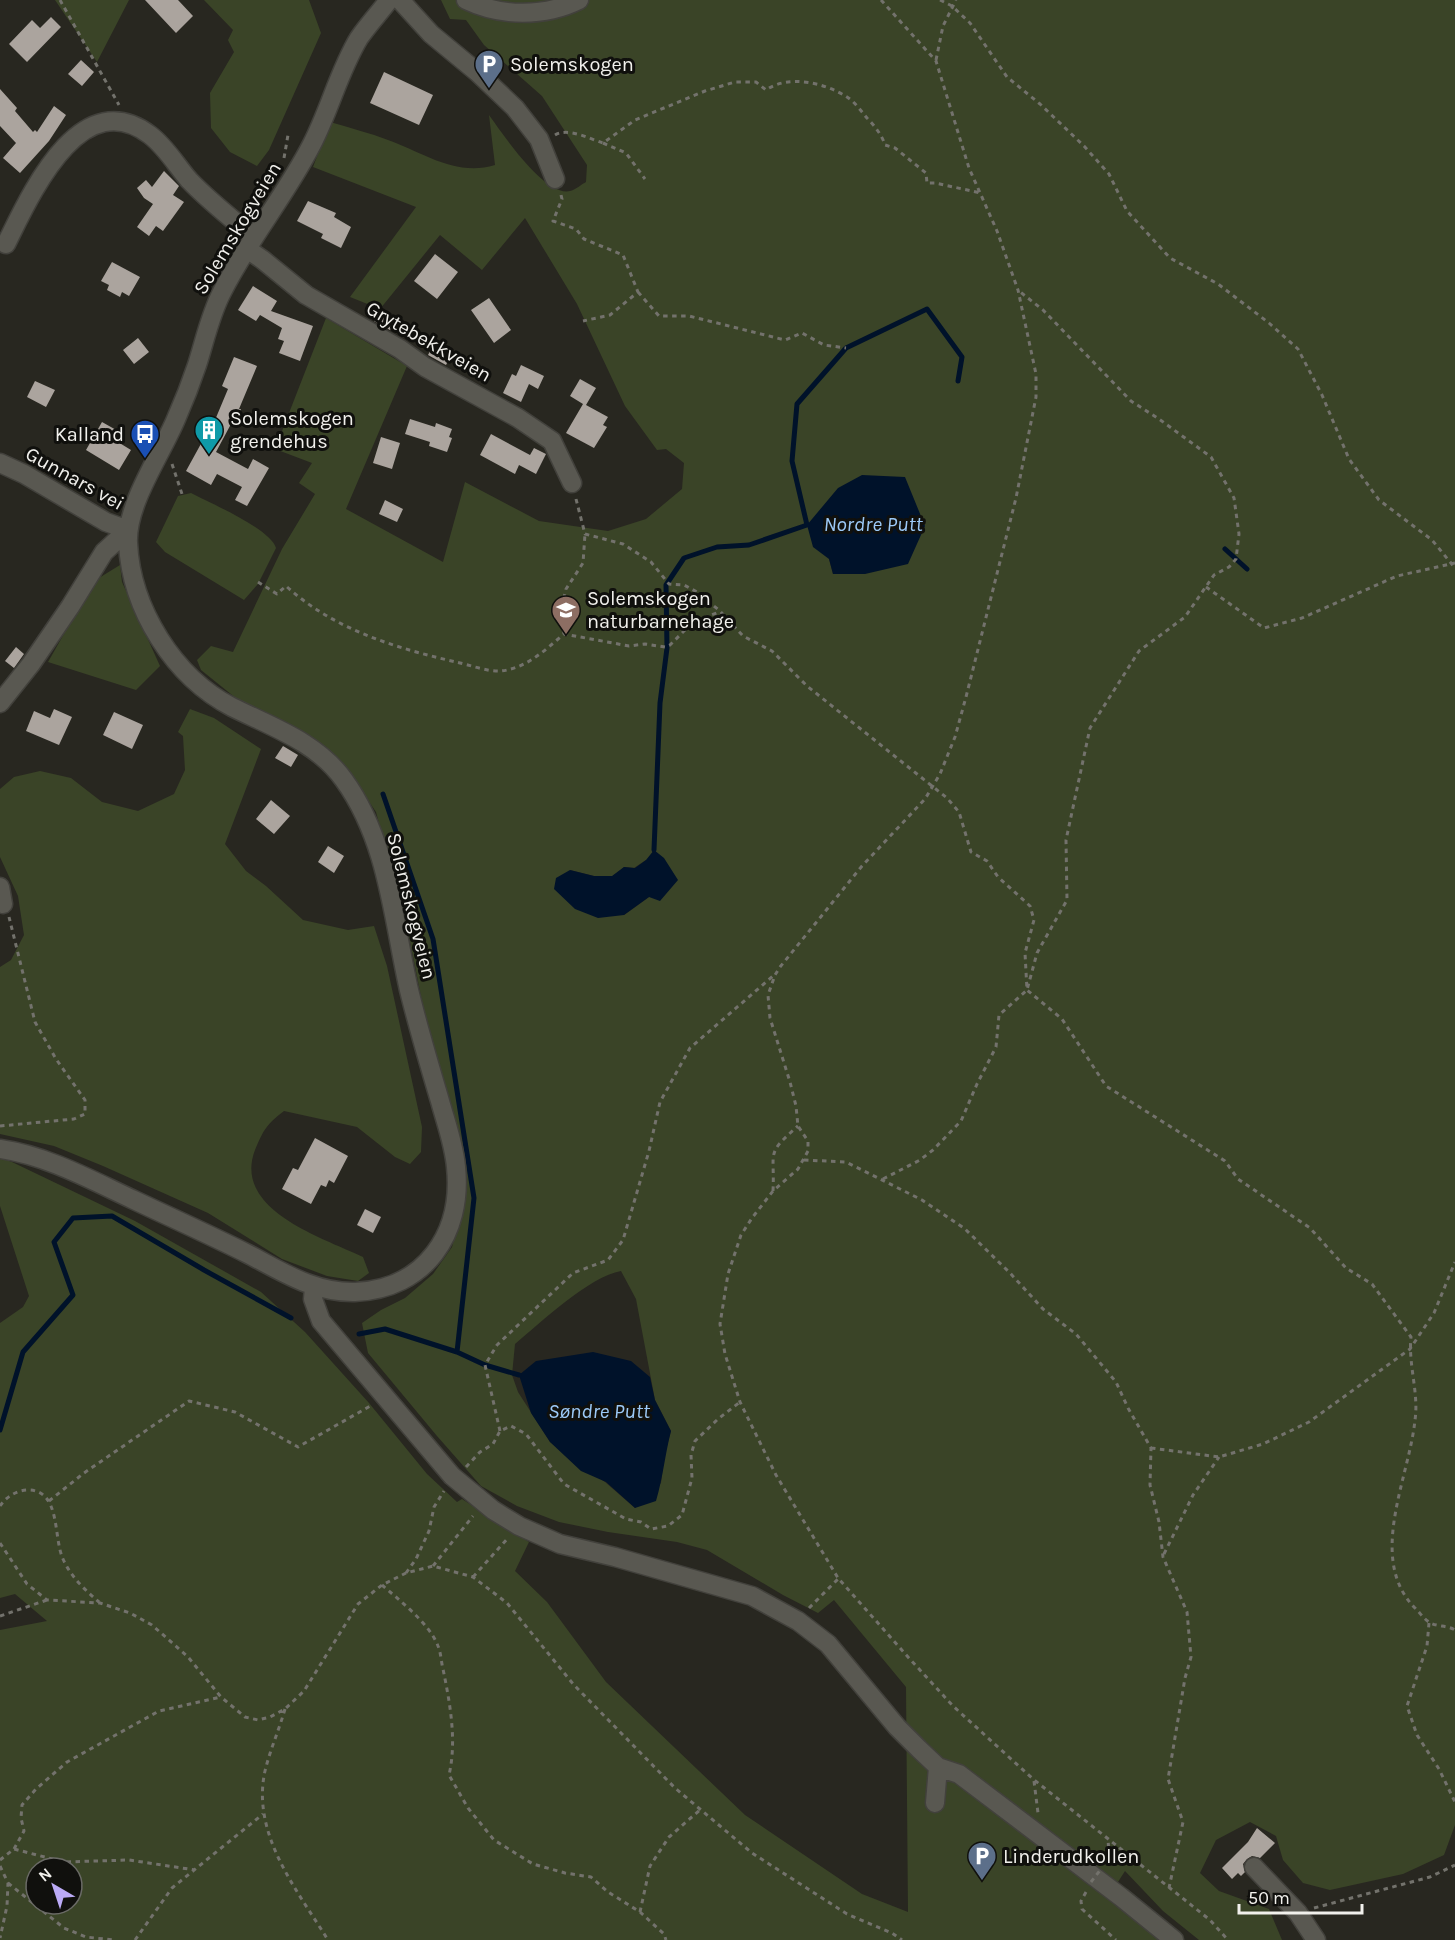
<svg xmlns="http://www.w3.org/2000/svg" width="1455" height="1940" viewBox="0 0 1455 1940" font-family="Karla,sans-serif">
  <rect width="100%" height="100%" fill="#282720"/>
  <path fill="#3a4427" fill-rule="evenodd" d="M55,0H129L97,62Z
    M204,0H309L321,33L269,150L257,166L230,152L211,128L210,93L234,52L228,40L233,30Z
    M441,0H1455V1825L1444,1855L1403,1874L1330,1890L1303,1883L1283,1860L1276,1836L1250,1822L1216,1840L1200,1873L1219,1891L1269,1909L1282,1940H1199L1163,1911L1125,1871L1109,1896L1158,1940H0V1630L47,1621L15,1594L0,1598V1323L23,1307L29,1296L0,1206V1158L12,1162L135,1221L261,1292L305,1332L369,1403L427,1474L457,1502L462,1499L529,1542L515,1571L547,1602L606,1682L745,1815L862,1894L908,1912L906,1687L834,1600L818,1613L783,1595L707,1550L677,1542L608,1532L559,1522L517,1506L481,1486L437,1436L368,1353L362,1323L381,1310L405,1298L433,1274L452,1247L460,1216L427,1026L408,932L376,812L353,778L329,751L300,732L237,699L201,670L197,660L211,646L233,652L282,549L315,494L299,483L312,463L275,449L326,318L407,366L346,509L443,562L465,482L539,521L608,531L646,519L682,489L684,463L666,449L657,450L625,406L577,304L525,218L482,270L440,235L380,309L350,297L416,207L313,167L330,122C350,128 370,133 388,140C424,153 456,177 495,165L489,115C502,133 545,197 570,191C575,190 582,184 586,182L587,165L542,96L484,45L466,20L450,19ZM829,559L865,574H833ZM646,860L649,897L624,915L570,870L594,876H613L624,867L634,868ZM621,1271L636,1299L655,1400L671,1431L664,1457L661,1483L635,1508L605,1482L550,1442L518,1392L512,1375L515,1344C540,1323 590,1276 621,1271ZM36,1868H72V1904H36Z
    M191,493C210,503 271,529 276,548L258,584L244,600L165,552L156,542L178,496Z
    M120,565L122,582L160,666L136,690L48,662L94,581Z
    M190,709L214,718L261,749L225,844L246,871L266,886L303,920L348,930L374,926L387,966L422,1127L421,1152L410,1164L395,1157L357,1127L284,1111C266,1125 264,1129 255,1150C232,1210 323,1238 363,1257L369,1273L358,1281L327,1276L282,1259L208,1213L103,1166L54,1146L0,1134V967L11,960L24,935L18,896L0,857V789L14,777L40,771L71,778L102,802L138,811L174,794L185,770L183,736L178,732Z"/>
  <path fill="#00122a" d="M862,475L905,477L925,526L908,564L865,574H833L829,559L813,547L807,525L838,488Z
    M654,850L664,858L678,880L660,901L649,897L624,915L598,918L575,909L554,889L556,878L570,870L594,876H612L624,867L635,868L646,860Z
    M593,1352L631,1361L650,1377L655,1400L671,1431C665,1454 663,1478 656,1501L635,1508L606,1482L581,1471L550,1442L531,1413L519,1375L536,1361Z"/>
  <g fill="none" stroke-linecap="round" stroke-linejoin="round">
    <path stroke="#00122a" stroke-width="5" d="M1225,549L1247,569
      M383,794L433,939L474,1198L457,1352
      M654,850L660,703L667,648L666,585L684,558L717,547L749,545L807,525L792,461L797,404L846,348L927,309L962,357L958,381
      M359,1334L385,1329L457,1352L485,1365L519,1375
      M0,1430L23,1352L73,1295L54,1242L73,1218L112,1216L204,1270L291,1318"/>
  </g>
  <path fill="#aba49e" d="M145,0H178L193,16L176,33Z
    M51,17L61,27L27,62L9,44L32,20L40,28Z
    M81,60L94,72L82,86L68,74Z
    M384,72L433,95L419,125L370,103Z
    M0,89L17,108L15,111L33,132L35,130L37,132L54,106L66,115L49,141L20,173L3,158L16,143L0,126Z
    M164,171L179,186L173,195L184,202L163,231L156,226L149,236L137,227L153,204L144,198L137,188L146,180L152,187Z
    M308,201L336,213L334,217L351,227L341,248L321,238L323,234L297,221Z
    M435,254L458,272L437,299L414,281Z
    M112,262L140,277L129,296L122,292L120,297L107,290L109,285L101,281Z
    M253,286L277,301L271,311L313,326L300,361L279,353L284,341L278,339L282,328L260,315L256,321L238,310Z
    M489,298L511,330L494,343L471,310Z
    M382,310L397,320L390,330L374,321Z
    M138,338L149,352L134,364L123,350Z
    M431,349L449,359L446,365L428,355Z
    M234,357L257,366L239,409H241L234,426L231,424L216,452L248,469L253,459L269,468L247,506L235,500L242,487L217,474L211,485L186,471L208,431L210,432L228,389L222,386Z
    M521,365L544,376L538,389L529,384L521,402L503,393L512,374L516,376Z
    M580,379L596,388L586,405L608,417L603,425L607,427L594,448L566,433L583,404L570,396Z
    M35,381L55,390L46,407L27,397Z
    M410,419L435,427L436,423L452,429L449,437L452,438L447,452L429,446L430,442L405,434Z
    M102,422L118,431L113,439L131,450L119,470L86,450Z
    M491,434L530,455L534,448L546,454L536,474L519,465L515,474L480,455Z
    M381,437L400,443L392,469L373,463Z
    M385,500L403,509L397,522L379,514Z
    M16,647L24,654L14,668L5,661Z
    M54,709L72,717L59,745L26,731L34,711L50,718Z
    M114,712L143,725L132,749L103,735Z
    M283,746L298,755L291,767L275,758Z
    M271,800L290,816L274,834L256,819Z
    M328,846L344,856L334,873L318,862Z
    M315,1138L348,1156L334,1183L329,1180L326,1187L321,1185L311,1204L282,1189L293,1168L298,1170Z
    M365,1209L381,1217L373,1233L357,1225Z
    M1257,1828L1275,1843L1260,1858L1252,1856L1247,1859L1243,1864L1245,1872L1241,1876L1238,1873L1232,1879L1222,1868L1248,1842Z"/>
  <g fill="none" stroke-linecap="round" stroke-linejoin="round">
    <g stroke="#42413c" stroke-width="21">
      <path id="minor" d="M400,0L431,34L477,72L515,108L539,139L555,179
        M466,0C501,17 545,17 579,0
        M6,244C30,196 80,82 150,135C166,147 176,165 189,180C209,201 232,219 254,237
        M247,249L263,260L306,295L400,349L425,367L518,418L552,441L572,483
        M0,463L24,474L106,522L128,530
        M0,703L31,664L70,607L104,552L128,530
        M0,887L3,904
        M0,1149C48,1156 91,1180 134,1200C172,1218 210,1235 248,1254C283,1272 314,1293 355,1292C425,1289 463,1234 456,1167C454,1144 446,1123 440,1101C429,1064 418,1027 409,990C393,919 388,841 344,780C317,742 272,727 232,707C174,677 131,609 128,543C126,504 161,455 176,419C184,401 191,383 197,365C205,340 210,315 222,292C248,240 286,195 312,144C330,109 339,71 359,38C368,25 379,13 389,0
        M314,1287L313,1299L321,1321L452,1476L493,1510L519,1526L560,1544L615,1557L752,1596L798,1621L828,1644L897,1727L919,1749L938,1767L959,1774L1121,1897L1174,1940
        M935,1803L938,1767
        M1254,1867L1298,1913L1316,1940"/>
    </g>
    <path stroke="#73726c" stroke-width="3" stroke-dasharray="4.5 4.5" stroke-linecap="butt" d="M60,0L119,105
      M881,0L936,61L969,168L997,231L1018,290L1036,374V397L1016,498L966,697L955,737L940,774L925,799L862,866L780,967L775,975L768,995L770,1018L790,1082L796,1106L798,1126L808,1141V1151L798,1169L773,1191L752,1218L741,1235L728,1274L720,1324L725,1354L740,1402L776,1475L838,1578L908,1657L953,1706L1033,1779L1210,1920L1228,1940
      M940,0L952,6L970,23L1007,77L1040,104L1084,146L1109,174L1127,211L1170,258L1218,284L1269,323L1298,349L1322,395L1349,459L1379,500L1432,540L1455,568
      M936,60L943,26L956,0
      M555,135C568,127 590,139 603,143L635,120L705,91L735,82H756L766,90C789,74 825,83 847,97C855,102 861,111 867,118C874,125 882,135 885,145L895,148L926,173L927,183H935L981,193
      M603,143L626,153L645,179
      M284,158L288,135
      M561,195L562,199L553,221L576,229L584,239L623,255L638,292L610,315L583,321
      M638,292L659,316H689L785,340L802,333L824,345L846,348
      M172,464L183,497
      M576,499L585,534L623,544L651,562L669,584L684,585L697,592L720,611L743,636L772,651L807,686L947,798L959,812L971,852L987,861L998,877L1030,906L1034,920L1025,953L1027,990L1062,1019L1106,1086L1225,1161L1238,1179L1310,1228L1346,1268L1372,1284L1411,1337C1408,1364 1419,1393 1415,1420C1409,1479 1366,1560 1416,1609C1420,1613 1424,1619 1429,1622C1436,1627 1447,1625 1455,1630
      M258,582L277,594L286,586C333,629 395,648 456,662C470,665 488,672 501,671C527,668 545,650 564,634L629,646L645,644L665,647L670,645L693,622L719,612
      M1206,587L1264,628L1302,618L1397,576L1455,563
      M564,634L561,610L566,589L583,563L585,534
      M0,1126L74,1119L85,1114V1100L56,1059L35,1022L9,917
      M804,1160L846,1162L922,1200L964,1228L1010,1273L1043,1309L1076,1334L1116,1382L1128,1408L1151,1448L1150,1485L1159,1522L1163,1557L1187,1612L1191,1657L1185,1678L1168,1779L1183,1822L1169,1888
      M883,1179L920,1160L933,1150L961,1121L977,1084L996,1047L999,1015L1027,990L1037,953L1067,900L1066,840L1090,728L1139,651L1185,617L1214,575L1229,567L1236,559L1239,534L1234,498L1211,457L1159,419L1131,401L1043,310L1019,291
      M773,1191C775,1150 765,1155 798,1126
      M500,1431L485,1365L497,1345L573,1273L608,1260L623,1240L649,1151L660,1102L690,1048L773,976
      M1151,1448L1219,1457L1263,1444L1309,1422L1410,1349L1434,1313L1455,1262
      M466,1467L480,1452L493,1444L500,1431L511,1426L526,1434L564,1484L626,1519L641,1522L651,1529L668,1526L682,1515L692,1478L691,1455L695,1441L718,1419L740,1402
      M49,1501L84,1473L189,1401L235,1412L298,1447L372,1405
      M0,1506C6,1497 17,1490 28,1490C61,1490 53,1537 63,1559C71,1577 84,1589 99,1602
      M0,1543L27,1584L47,1600L100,1603L130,1613L152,1625L188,1657L221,1697L245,1717L258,1720L270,1717L285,1709L304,1691L358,1604L382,1585L406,1573L433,1566L473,1577L507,1603L574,1685L675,1788L752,1853L847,1914L892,1933L902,1940
      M1164,1554L1193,1495L1219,1457
      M433,1566L473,1516
      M406,1573L416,1559L429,1531L434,1507L444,1491
      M473,1577L508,1538
      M382,1585C399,1600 430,1624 438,1646C441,1653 441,1661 443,1669C450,1703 457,1741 449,1775L468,1808L494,1840L533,1864L565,1873L591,1877L608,1892L640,1912L664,1934L666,1940
      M809,1608L838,1579
      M0,1616L47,1600
      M1429,1623L1427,1646L1407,1706L1417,1735L1439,1769L1455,1802
      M285,1709C279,1730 270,1750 265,1771C251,1834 297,1890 328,1940
      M1034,1781L1038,1813
      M14,1849L24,1831L21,1818L22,1805L36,1789L67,1762L159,1711L221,1697
      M0,1860L14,1849L64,1862L129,1860L195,1870
      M1104,1864L1109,1856L1108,1838
      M0,1866L8,1883L7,1906L0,1938
      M8,1883L64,1928L86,1937L113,1940
      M1086,1892L1081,1901L1082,1909L1116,1940
      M1314,1908L1430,1877L1455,1865
      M640,1912L650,1866L669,1837L701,1809
      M135,1940L172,1888L263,1814"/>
    <use href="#minor" stroke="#595851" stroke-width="18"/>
    <path stroke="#73726c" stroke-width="3" stroke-dasharray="4.5 4.5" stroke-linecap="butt" d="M1091,1882L1101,1869"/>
  </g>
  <defs>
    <g id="parking-pin" transform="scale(1.5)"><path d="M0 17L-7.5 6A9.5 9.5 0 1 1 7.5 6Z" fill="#5c6f8a" stroke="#10100d"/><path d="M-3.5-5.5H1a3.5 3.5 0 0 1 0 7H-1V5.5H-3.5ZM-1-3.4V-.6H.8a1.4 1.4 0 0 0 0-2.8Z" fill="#fff"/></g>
    <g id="building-pin" transform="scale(1.5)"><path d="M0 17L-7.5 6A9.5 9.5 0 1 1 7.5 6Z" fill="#0f9aa8" stroke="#10100d"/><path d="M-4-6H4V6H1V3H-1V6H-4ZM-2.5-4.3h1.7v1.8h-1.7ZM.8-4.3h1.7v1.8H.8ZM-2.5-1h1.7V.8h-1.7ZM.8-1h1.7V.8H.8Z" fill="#fff"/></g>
    <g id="bus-pin" transform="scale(1.5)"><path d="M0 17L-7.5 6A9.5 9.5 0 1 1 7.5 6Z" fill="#1a4fb4" stroke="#10100d"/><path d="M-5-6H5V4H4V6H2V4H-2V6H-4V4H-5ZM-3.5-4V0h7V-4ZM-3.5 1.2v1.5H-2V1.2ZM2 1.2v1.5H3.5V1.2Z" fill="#fff"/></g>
    <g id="school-pin" transform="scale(1.5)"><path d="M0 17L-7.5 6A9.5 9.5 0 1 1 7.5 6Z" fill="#8d6e63" stroke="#10100d"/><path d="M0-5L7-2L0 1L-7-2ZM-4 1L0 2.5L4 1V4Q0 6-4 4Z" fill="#fff"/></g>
  </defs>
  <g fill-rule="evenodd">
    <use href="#parking-pin" x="489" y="64"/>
    <use href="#building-pin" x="209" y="430"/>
    <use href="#bus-pin" x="145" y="434"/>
    <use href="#school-pin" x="566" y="610"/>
    <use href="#parking-pin" x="982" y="1856"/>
  </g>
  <g text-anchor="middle" stroke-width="6" stroke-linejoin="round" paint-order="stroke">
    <g font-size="20" fill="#f1f0ec" stroke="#10100d" text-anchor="start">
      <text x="510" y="71">Solemskogen</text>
      <text x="230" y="425">Solemskogen<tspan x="230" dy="23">grendehus</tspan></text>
      <text x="124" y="441" text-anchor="end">Kalland</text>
      <text x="587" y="605">Solemskogen<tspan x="587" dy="23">naturbarnehage</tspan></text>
      <text x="1003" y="1863">Linderudkollen</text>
    </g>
    <g font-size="20" fill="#f1f0ec" stroke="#10100d">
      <text transform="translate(237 228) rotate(-59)" y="7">Solemskogveien</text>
      <text transform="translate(429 341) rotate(30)" y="7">Grytebekkveien</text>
      <text transform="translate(75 478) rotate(29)" y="7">Gunnars vei</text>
      <text transform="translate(412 906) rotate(76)" y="7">Solemskogveien</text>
    </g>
    <g font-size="21" font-style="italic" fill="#9cc9f7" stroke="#10100d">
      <text x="873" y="531">Nordre Putt</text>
      <text x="599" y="1418">Søndre Putt</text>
    </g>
  </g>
  <g transform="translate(54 1886) rotate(321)"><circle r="28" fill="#10100d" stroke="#6a6a66" stroke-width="1.5"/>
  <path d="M0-4.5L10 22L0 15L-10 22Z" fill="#bbaaf6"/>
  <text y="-9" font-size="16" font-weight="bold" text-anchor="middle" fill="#f1f0ec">N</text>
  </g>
  <path d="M1239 1904v9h123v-9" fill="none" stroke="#f1f0ec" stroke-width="3"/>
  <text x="1248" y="1904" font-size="18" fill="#f1f0ec" stroke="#10100d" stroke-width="4.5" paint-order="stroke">50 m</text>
</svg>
